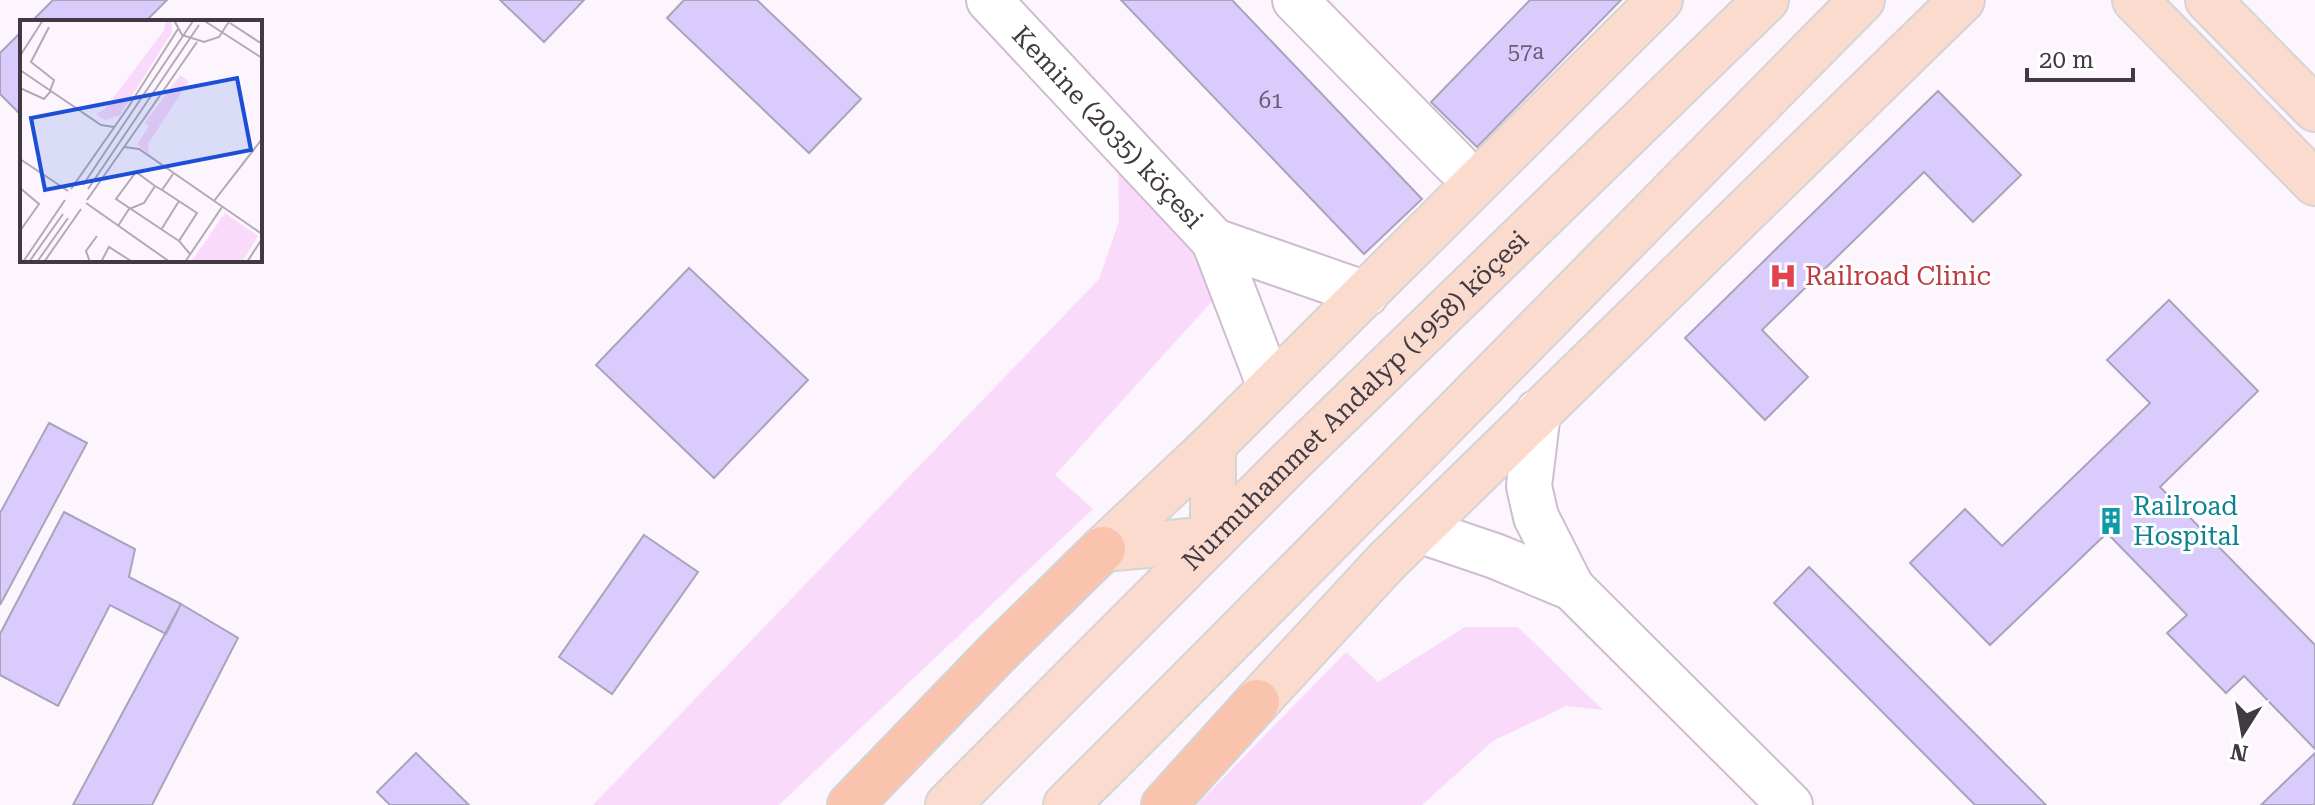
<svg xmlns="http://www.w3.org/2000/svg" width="2315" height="805" viewBox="0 0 2315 805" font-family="'Roboto Serif',serif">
  <rect width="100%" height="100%" fill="#fdf5fd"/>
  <path fill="#fadafa" d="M1118,168L1224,288L1055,475L1093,509L779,805H593L1099,279L1119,221Z
    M1465,627H1518L1603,710L1566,706L1493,741L1422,805H1197L1346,652L1378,682Z"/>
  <path fill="#d9ccfd" stroke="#a9a3bb" stroke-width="2" d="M53,0H167L145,22H31Z
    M500,0H584L544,42Z
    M684,0H757L861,99L809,153L667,18Z
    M1121,0H1232L1422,199L1364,254Z
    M1530,0H1621L1477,147L1431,102Z
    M22,31V116L0,94V53Z
    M1938,91L2021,175L1973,222L1924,172L1762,330L1808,377L1765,420L1685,338Z
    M689,268L808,380L714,478L596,365Z
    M2169,300L2258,391L2160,487L2315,645V749L2244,676L2226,693L2167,633L2187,615L2107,533L1990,645L1910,563L1965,509L2002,546L2150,403L2107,360Z
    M49,423L87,443L0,605V513Z
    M64,512L135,549L129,577L181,604L166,634L110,605L58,706L0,675V634Z
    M644,535L698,572L612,694L559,657Z
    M1809,567L2046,805H1975L1774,603Z
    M181,604L238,638L152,805H73Z
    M416,753L469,805H390L377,792Z
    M2315,753V805H2261Z"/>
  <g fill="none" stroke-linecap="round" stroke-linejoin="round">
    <g stroke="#d0bcd0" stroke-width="48">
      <g id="minor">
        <path id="s1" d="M989,0L1214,241L1366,294"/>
        <path d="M1295,0L1456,164"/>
        <path d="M1214,241L1270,387"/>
        <path d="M1538,412L1529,486L1536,517L1572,588"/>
        <path d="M1421,531L1495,556L1572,588L1790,805"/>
      </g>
    </g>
    <g stroke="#d5d4d5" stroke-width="48">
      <g id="major">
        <path d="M2135,0L2315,183"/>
        <path d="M2208,0L2315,109"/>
        <path d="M1103,549L1213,445L1660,0"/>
        <path d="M1103,549L1213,539V445"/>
        <path d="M1257,702L1386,562L1962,0"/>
        <path id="s2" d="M948,805L1289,463L1766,0"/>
        <path d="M1066,805C1334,539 1597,268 1862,0"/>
      </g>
    </g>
    <g stroke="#d5d4d5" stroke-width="48">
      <path id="highway" d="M850,805L996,654L1103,549
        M1164,805L1257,702"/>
    </g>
    <use href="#minor" stroke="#fff" stroke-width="44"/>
    <use href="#major" stroke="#fbdbce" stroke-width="44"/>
    <use href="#highway" stroke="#f9c3ad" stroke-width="44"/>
  </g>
  <defs>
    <g id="hospital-bare" transform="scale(2.16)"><path d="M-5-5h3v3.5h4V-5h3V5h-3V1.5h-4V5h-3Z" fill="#e0444e" stroke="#fff" stroke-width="2.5" paint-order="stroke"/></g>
    <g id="building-bare" transform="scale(2.16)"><path d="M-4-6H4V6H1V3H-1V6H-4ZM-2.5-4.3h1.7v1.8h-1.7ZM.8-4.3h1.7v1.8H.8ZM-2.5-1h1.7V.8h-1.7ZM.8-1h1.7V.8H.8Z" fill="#0f9aa8" stroke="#fff" stroke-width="2.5" paint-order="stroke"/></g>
  </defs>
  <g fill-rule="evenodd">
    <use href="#hospital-bare" x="1783" y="276"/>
    <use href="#building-bare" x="2111" y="521"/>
  </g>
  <g text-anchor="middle" stroke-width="6" stroke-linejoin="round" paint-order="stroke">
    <g font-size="22" fill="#685e71">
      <text x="1526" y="59">57a</text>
      <text x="1271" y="108">61</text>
    </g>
    <g font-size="26" fill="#423a42" stroke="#fff">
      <text dy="9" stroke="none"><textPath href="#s1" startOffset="174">Kemine (2035) köçesi</textPath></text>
      <text dy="9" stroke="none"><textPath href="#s2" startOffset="574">Nurmuhammet Andalyp (1958) köçesi</textPath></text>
    </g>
    <g font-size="26" fill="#be3a42" stroke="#fff" text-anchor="start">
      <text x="1805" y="285">Railroad Clinic</text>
    </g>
    <g font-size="26" fill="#0d838f" stroke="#fff" text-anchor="start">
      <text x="2133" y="515">Railroad<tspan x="2133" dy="30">Hospital</tspan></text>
    </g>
  </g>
  <g transform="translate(20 20)">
    <rect width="242" height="242" fill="#fdf5fd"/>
    <path d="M146,0H151L152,12L100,95L85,100L76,94L85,89L144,10ZM160,55L169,61L128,124L129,134L117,125L129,106L125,103ZM205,193L238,216L222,242H171Z" fill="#fadafa"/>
    <path fill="none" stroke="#b2aab2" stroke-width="2" d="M154,0L162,15L184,22L199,17L210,0M183,0L242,38M210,3L242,24M29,7L11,42L34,60L30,71M0,36L23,0M0,50L81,105L94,107M0,68L24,79L31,71M107,89L158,9M123,100L177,22M104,127L119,129L242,214M0,139L48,171M63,165L173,1M135,166L116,152L96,179L159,221M0,168L19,184L0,211M51,169L107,89M68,169L179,5M142,170L177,193L159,221L170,234M67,180L123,100M194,181L242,119M66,183L150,242M98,206L109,189L124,183L135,166L142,170L153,154M141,210L159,181M3,242L45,180M9,242L43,194M17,242L48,198M24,242L61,189M70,242L66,231L77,216M81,242L89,227L111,241M165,242L202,187M227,242L242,219"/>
    <path fill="#1d4ed8" fill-opacity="0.15" stroke="#1d4ed8" stroke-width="4" d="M217,58L231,130L25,170L11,98Z"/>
    <rect width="242" height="242" fill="none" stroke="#423a42" stroke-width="4"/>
  </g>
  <g transform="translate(2243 733) rotate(191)" stroke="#ffffff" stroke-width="6" paint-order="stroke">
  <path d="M0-6L14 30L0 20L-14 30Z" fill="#423a42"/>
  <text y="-12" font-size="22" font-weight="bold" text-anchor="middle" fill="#423a42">N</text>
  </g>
  <path d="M2027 68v12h106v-12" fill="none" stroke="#423a42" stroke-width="4"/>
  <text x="2039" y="68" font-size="24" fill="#423a42" stroke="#ffffff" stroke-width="6" paint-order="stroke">20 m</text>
</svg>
